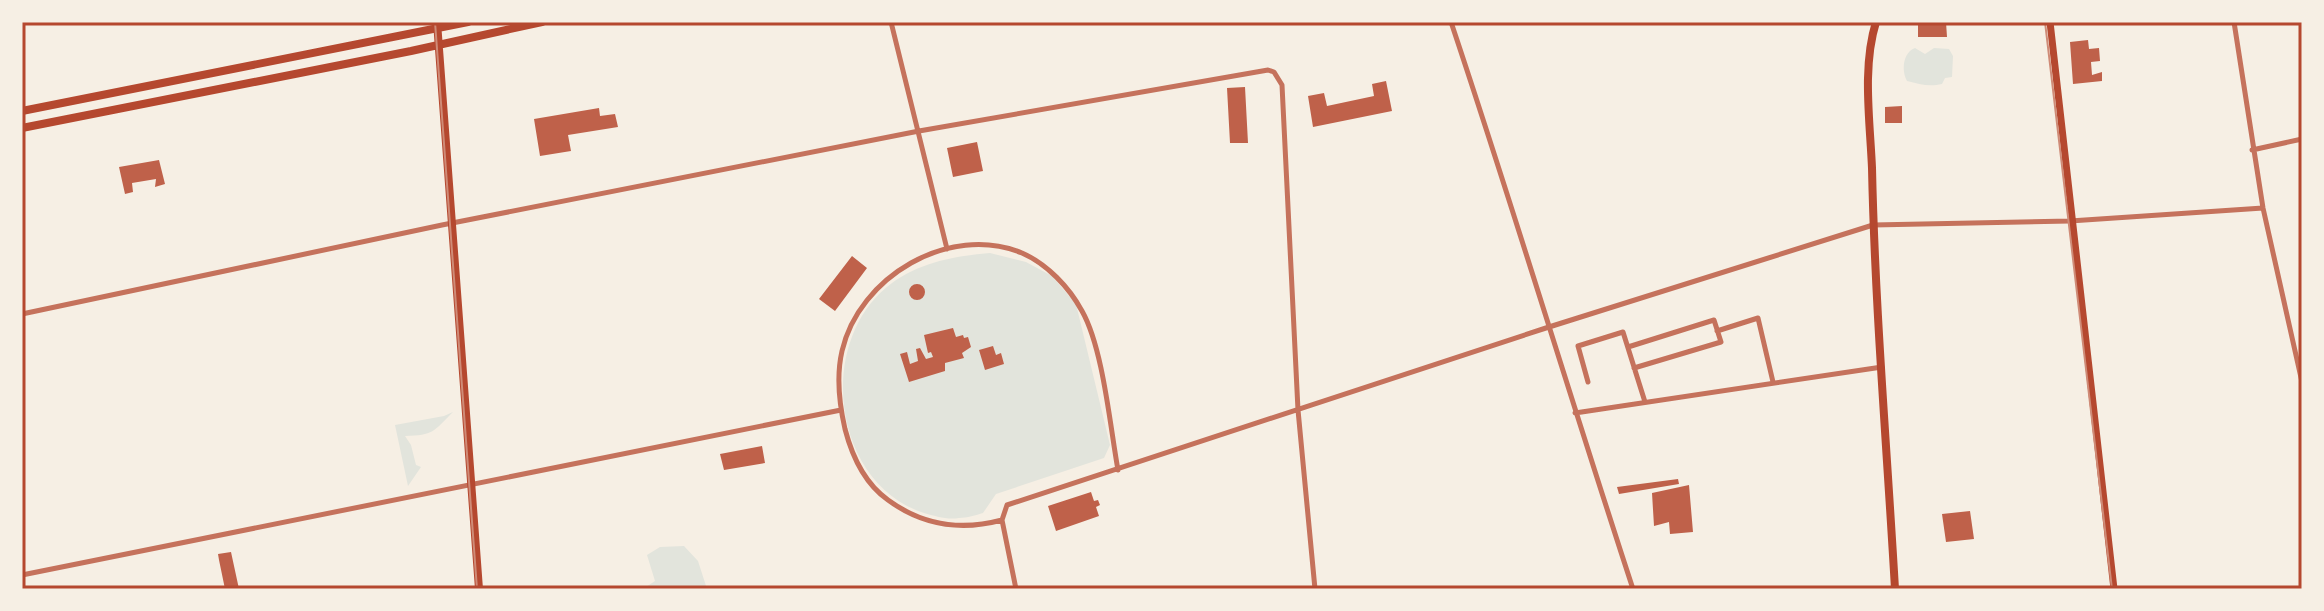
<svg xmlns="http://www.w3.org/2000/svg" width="2324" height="611" viewBox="0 0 2324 611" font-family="Arial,sans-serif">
  <rect width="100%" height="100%" fill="#f6efe4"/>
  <path fill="#e2e4dc" d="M1915,48L1925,54L1934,48L1949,49L1953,56L1952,77L1945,78L1942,84C1929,87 1919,84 1907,81C1901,71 1903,52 1915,48Z
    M990,253L1026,262L1052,276L1076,304L1110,445L1104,458L996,494L983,513C976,515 967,518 959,518C947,520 935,516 924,513C831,483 815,339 892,283C921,262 955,256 990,253Z
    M453,412C433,432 434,435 405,436L411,445L416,465L421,467L408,486L395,425L444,416Z
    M684,546L698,561L707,589H643L655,581L647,555L660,547Z"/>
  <path fill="#bf614a" d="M1918,22H1946L1947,37H1918Z
    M2088,40L2089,49L2099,48L2100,61L2091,62L2092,75L2102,72V81L2073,84L2070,42Z
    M1386,81L1392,111L1313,127L1308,96L1324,93L1327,106L1374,96L1372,84Z
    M1245,87L1248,143H1230L1227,88Z
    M1902,106V123H1885V107Z
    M599,108L600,116L615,114L618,127L568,135L571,151L540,156L534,119Z
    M977,142L983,171L953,177L947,148Z
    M159,160L165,184L155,187L156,179L132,183L133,192L125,194L119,167Z
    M852,256L867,268L835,311L819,299Z
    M909 292a8 8 0 1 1 16 0a8 8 0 1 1-16 0Z
    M953,328L956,337L963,335L964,338L968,337L971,347L962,353L964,358L945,363V371L909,382L900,354L907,352L910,364L918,361L916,349L920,348L926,359L933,357L931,352L928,353L924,335Z
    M993,346L996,355L1001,353L1004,364L985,370L979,350Z
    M762,446L765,463L724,470L720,454Z
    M1678,479L1679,484L1619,494L1617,487Z
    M1689,485L1693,532L1670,534L1669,522L1654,526L1652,493Z
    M1091,492L1094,501L1098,500L1100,505L1096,507L1099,516L1056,531L1048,506Z
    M1970,511L1974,539L1946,542L1942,514Z
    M231,552L239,589H225L219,560L218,554Z"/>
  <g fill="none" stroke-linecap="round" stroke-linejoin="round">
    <path stroke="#c5725c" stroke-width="5" d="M891,22L947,249
      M1451,22C1514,210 1571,400 1633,589
      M2234,22L2263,208L2302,382
      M2252,150L2302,139
      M22,314L442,225L919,131L1268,70L1274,72L1282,85L1298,410L1315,589
      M1717,331L1758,318L1773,382
      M1628,347L1714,320L1721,342L1634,368
      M1588,382L1578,346L1623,332L1645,402
      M1575,413L1882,367
      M1002,520C961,531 922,525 888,500C864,483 852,456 845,429C839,403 836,377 842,351C859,277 949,223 1022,253C1047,264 1069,287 1082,311C1103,348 1110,426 1118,470
      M22,575L841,410
      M1016,589L1002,520L1007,505L1549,327L1873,225L2070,221L2263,208"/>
    <path stroke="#b5482f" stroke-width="7" d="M2050,22L2114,589"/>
    <path stroke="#b5482f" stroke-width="8" d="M437,22L479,589
      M1876,22C1862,67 1870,121 1872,168C1875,308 1887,449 1895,589
      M22,111L468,22
      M22,128L411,51L542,22"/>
    <path stroke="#cf8b77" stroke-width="2" d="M435,22L477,589
      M2045,22L2112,589"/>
  </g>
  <rect width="2324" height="611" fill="none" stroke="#f6efe4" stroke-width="48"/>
  <rect x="24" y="24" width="2276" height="563" fill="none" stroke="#b5482f" stroke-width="3"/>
</svg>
